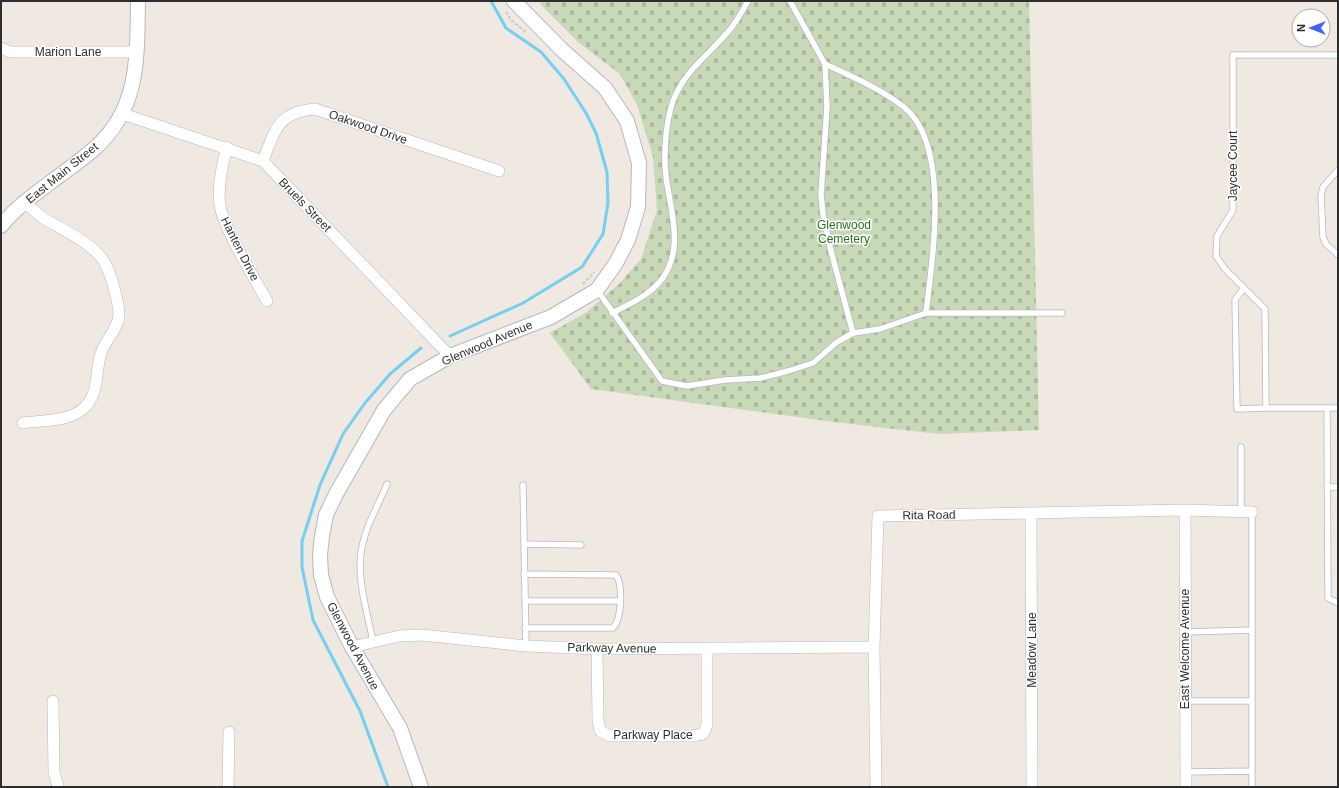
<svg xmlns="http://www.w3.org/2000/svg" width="1339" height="788" viewBox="0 0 1339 788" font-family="Arial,sans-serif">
  <defs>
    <pattern id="cemetery-stones" width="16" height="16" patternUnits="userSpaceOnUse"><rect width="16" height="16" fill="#c8d9b8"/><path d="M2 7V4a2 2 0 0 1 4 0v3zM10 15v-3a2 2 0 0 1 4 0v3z" fill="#acbb9e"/></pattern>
  </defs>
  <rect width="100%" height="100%" fill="#efe9e1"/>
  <path fill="url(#cemetery-stones)" d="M540,1H1029L1039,430L939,434L842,423L591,389L550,333L585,313L620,283L641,259L657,210L653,157L637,105L620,74L578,42L541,5Z"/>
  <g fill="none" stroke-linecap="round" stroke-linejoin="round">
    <path stroke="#75cff0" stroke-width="3" d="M450,336L523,303L582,267L603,234L608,203L607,172L596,133L586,113L564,79L541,52L506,28L491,1
      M388,787L360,711L313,620L302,567V541L320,485L343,434L365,403L390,374L421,348"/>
    <g stroke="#b4b7c1" stroke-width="7">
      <path id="service" d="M790,1L825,64L827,107L821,195L823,215L831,251L853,333
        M1338,55H1233V210L1217,236L1216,256L1225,269L1265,309L1266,408H1338
        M825,64C852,77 882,89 905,108C951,147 932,260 926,313
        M1338,170L1323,187L1321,196L1323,237L1326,244L1338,255
        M1244,288L1235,300L1237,409L1266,408
        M597,290L662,381L687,386L725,380L761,378L788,371L813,363L837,342L853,333L880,329L926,313H1062
        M612,313C630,304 650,295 662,279C685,248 670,210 666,176C663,153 666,112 677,92C690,66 715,49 732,27C738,19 743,10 748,1
        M1327,408L1328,598L1338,603
        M1241,447V512
        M523,485L526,646
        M1327,487H1338
        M524,544L581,545
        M524,574L616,575C623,584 622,619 613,628H525
        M525,601H620
        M1185,632L1252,630
        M373,642C368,614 357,582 361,553C364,529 378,506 387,484
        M1186,701H1252
        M1186,772L1252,771
        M1252,787V512"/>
    </g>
    <g stroke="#b4b7c1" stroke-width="12">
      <path id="minor" d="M1,48L10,52H137
        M123,114L263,161L450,356
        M227,147C222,165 217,186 220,205C224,230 254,277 267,301
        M263,161C275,130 278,112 315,109L499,171
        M23,423C43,420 69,422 84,408C101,392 94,367 103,348C108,338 119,326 119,315C119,302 110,270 103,260C91,242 61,229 43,218C37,213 31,208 24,202
        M1185,510L1186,787
        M1031,513L1032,787
        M352,647L399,636L422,635L526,646L597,649L874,647
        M597,649L598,720L600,731L610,736H692L703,734L707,725V649
        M53,701L54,772L58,787
        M228,787L229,732
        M876,787L874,647L878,516L1185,510L1252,512"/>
    </g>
    <g stroke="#b4b7c1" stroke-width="16">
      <path id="tertiary" d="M1,226C17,206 39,191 59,176C71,167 84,158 95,148C140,108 137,56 138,1
        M421,787L400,728L352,647L327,597L321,575L320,555L322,536L326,515L336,494L384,410L410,379L450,356L551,317L597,290L616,263L628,240L638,207L639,163L627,121L605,88L561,49L514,1"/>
    </g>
    <path stroke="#c9c9c9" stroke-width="2" stroke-dasharray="3 2" stroke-linecap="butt" d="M506,12L511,20L526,32
      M583,284L594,272"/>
    <use href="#service" stroke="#fff" stroke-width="5.5"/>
    <use href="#minor" stroke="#fff" stroke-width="11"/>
    <use href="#tertiary" stroke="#fff" stroke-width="14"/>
  </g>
  <g text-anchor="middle" stroke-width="3" stroke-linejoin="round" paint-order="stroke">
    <g font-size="12" fill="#2e2e2e" stroke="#fff">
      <text x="68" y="56">Marion Lane</text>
      <text transform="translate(368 127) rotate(19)" y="4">Oakwood Drive</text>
      <text transform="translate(1233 166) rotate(-90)" y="4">Jaycee Court</text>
      <text transform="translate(62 173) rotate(-39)" y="4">East Main Street</text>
      <text transform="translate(305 205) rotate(46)" y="4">Bruels Street</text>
      <text transform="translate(240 249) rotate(63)" y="4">Hanten Drive</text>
      <text transform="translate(487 343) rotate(-23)" y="4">Glenwood Avenue</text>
      <text transform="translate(929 515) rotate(-1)" y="4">Rita Road</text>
      <text transform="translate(353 646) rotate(62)" y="4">Glenwood Avenue</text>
      <text transform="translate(612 648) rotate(1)" y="4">Parkway Avenue</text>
      <text transform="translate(1185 649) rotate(-90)" y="4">East Welcome Avenue</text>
      <text transform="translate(1032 650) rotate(-90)" y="4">Meadow Lane</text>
      <text x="653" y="739">Parkway Place</text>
    </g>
    <g font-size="12" fill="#2c6e1b" stroke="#fff">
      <text x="844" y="229">Glenwood<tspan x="844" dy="14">Cemetery</tspan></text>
    </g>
  </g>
  <rect width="1339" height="788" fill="none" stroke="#2e2e2e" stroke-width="4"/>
  <g transform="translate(1311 28) rotate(270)"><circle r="19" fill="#ffffff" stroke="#ababab"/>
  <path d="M0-3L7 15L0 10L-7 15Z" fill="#4264fb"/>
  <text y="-6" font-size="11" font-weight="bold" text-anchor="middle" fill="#2e2e2e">N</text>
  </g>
</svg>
